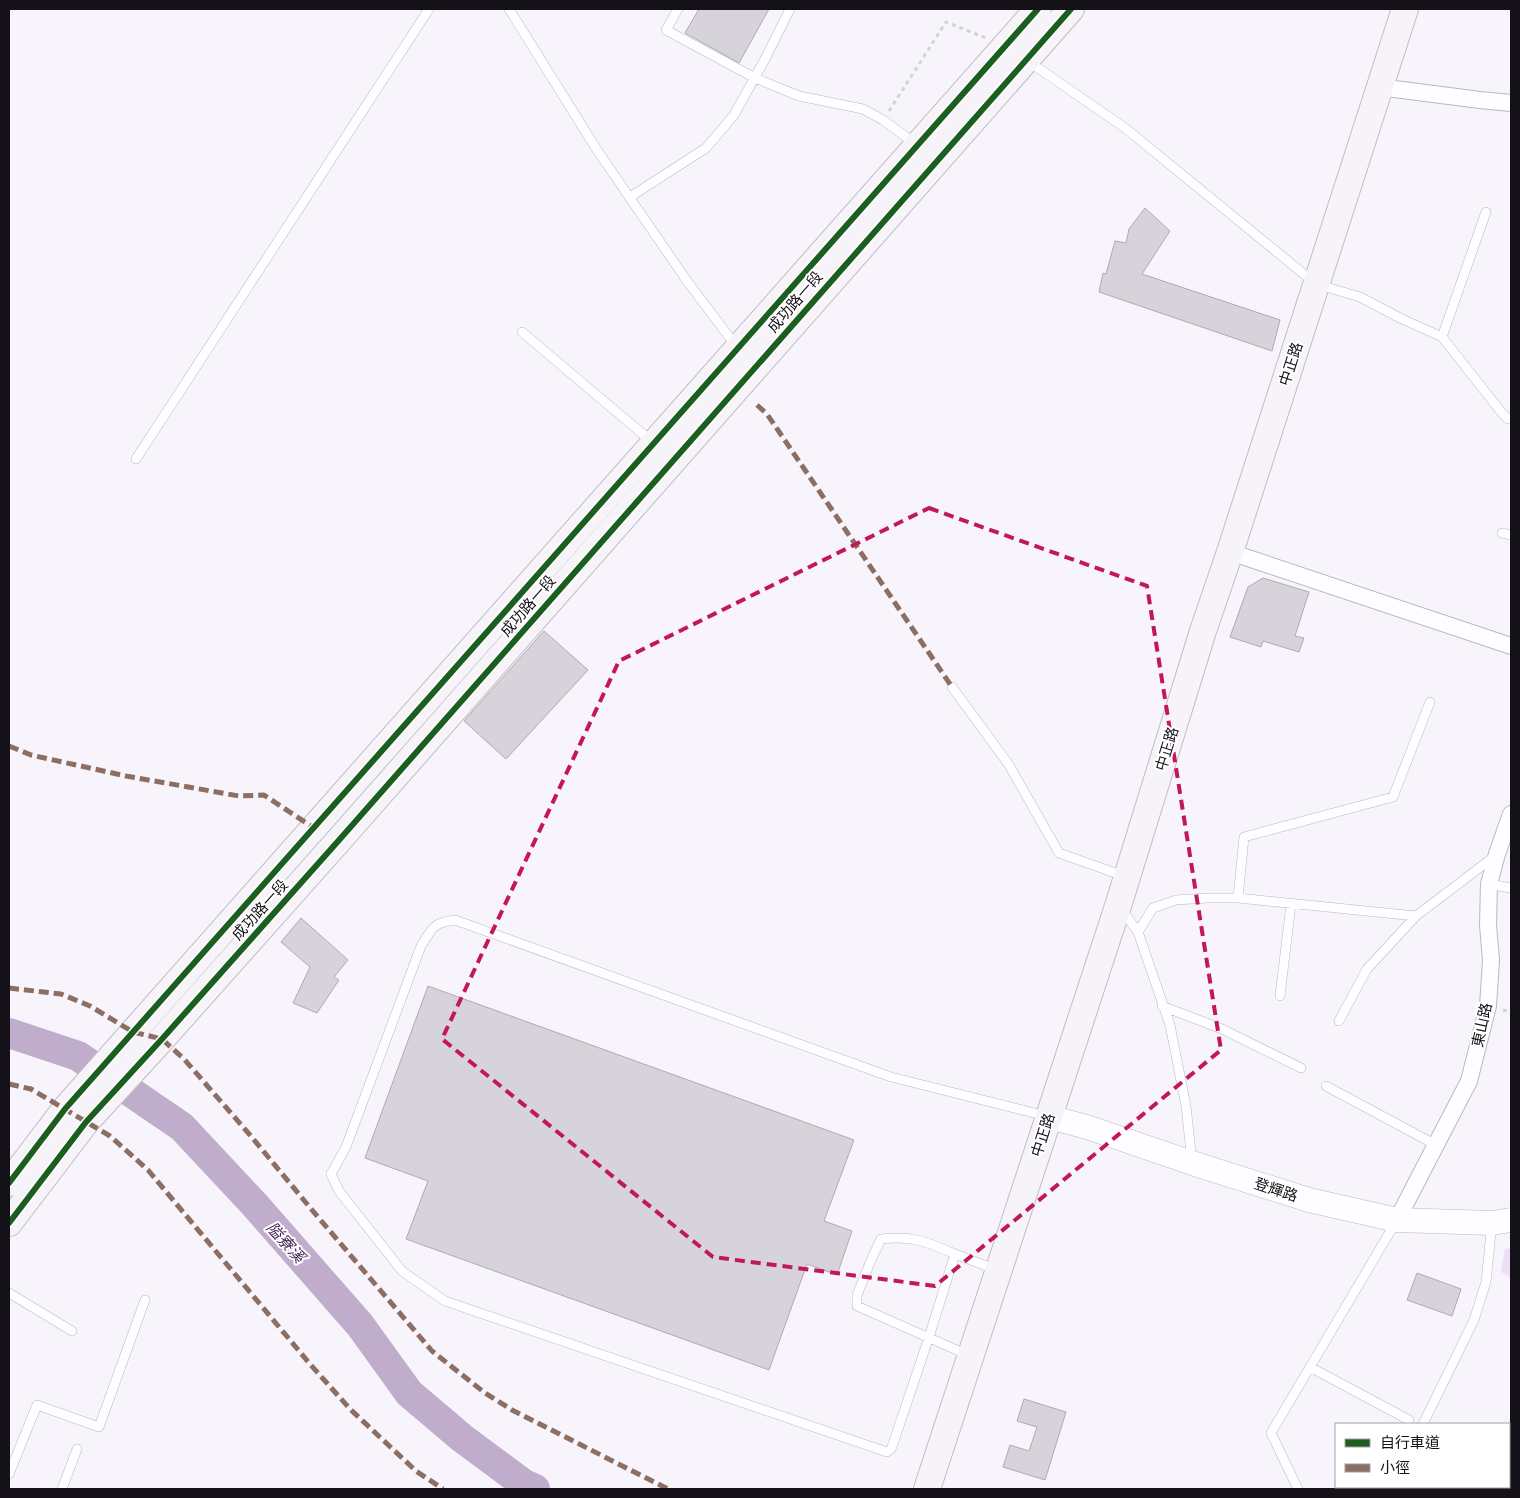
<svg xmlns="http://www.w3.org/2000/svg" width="1520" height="1498" viewBox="0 0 1520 1498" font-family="'Fira Sans','Noto Sans TC',sans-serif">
  <rect width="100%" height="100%" fill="#f8f4fc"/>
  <path fill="#eedff9" d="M1511,1248V1278L1501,1272L1505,1249Z
    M1511,1437V1489H1490L1491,1487H1509V1443Z"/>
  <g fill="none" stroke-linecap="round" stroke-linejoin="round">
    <path stroke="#bfadcb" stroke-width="30" d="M9,1033L78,1056L182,1127L254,1204L360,1325L409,1393L462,1438L524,1484L535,1489"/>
  </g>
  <path fill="#d7d3da" stroke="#adaab1" d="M699,9H769L739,63L685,33Z
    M1145,208L1170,231L1142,274L1280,320L1272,351L1099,292L1103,273L1106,274L1115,241L1126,243L1129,229Z
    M1263,578L1309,592L1295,636L1304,638L1299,652L1263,641L1261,647L1230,637L1248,587Z
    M544,631L588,670L506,759L464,721Z
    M301,918L348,960L334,977L339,980L317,1013L293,1003L310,967L281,942Z
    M428,986L854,1140L824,1221L852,1231L837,1275L807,1264L769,1370L406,1239L428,1181L365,1158Z
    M1417,1273L1461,1289L1452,1316L1407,1300Z
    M1024,1399L1066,1412L1045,1480L1003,1467L1010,1445L1029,1451L1037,1427L1017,1421Z"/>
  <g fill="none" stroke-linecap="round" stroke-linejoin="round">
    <g stroke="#bcb8be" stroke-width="10">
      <path id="lane" d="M509,9L597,150L687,281L736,346
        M678,9L666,30L755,78L799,96L863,109L883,120L917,145
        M1028,61L1125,128L1316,284L1360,297L1402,319L1442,337L1502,413L1508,419H1511
        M630,197L706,148L734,115L765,59L790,9
        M522,332L651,441
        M1442,337L1486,212
        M136,459L429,9
        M1502,533L1511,535
        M952,687L1009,765L1059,853L1124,876
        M1489,884L1511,888
        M1238,898L1244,837L1393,797L1430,702
        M1122,910L1138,932L1170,1025L1186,1106L1192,1162
        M1138,932L1153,908L1176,900L1207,898H1238L1416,916L1495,856
        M1280,996L1291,904
        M1162,1006L1222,1029L1301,1068
        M1339,1021L1367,969L1416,916
        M1326,1086L1436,1145
        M955,1254C927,1242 912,1235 881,1239L872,1258L857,1295V1306L968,1355
        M997,1270L955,1254L929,1337L893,1444L891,1449L887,1452L445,1301L402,1271L339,1191L331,1174L346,1147L421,946C433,928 432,923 455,920L891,1077L1046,1116
        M9,1293L72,1331
        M1310,1367L1409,1420
        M1423,1424L1474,1320L1486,1282L1492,1223
        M9,1474L37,1405L99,1427L145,1300
        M62,1489L77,1449
        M1298,1489L1271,1433L1397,1220"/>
    </g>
    <g stroke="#bcb8be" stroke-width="18">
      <path id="street" d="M1379,87L1480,100L1511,103
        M1230,552L1511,646
        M1397,1220L1469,1081L1488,1006L1491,960L1488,925L1489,884L1497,854L1511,814"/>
    </g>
    <g stroke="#bcb8be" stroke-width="25">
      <path id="secondary" d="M1049,1117L1087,1127L1192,1163L1309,1200L1397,1220L1492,1223L1511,1220"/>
    </g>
    <g stroke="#c3bbc8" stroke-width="28">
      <path id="primary" d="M9,1183L65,1109L1038,9
        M9,1223L86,1122L162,1039L340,839L1071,9
        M927,1489L1118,906L1203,631L1230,552L1405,9"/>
    </g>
    <path stroke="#d3d2d5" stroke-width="3" stroke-dasharray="4 4" stroke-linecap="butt" d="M889,111L946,22L986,38
      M1503,1010L1511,1012
      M1454,1489L1455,1487"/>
    <use href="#lane" stroke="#fefdff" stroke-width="9"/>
    <use href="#street" stroke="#fefdff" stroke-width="16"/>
    <use href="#secondary" stroke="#fefdff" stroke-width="24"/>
    <use href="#primary" stroke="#f7f4f9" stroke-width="26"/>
    <path stroke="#8d6e63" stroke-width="5" stroke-dasharray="10 5" stroke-linecap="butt" d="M757,405L767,414L952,687
      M9,746L31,755L126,776L239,796L264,795L314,828
      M9,988L61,994L90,1006L133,1032L162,1039L184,1059L250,1135L312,1210L432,1351L485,1393L512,1410L668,1489
      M9,1084L31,1089L110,1136L148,1170L310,1364L350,1409L416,1471L443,1489"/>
    <g stroke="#fff" stroke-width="9">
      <path id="cycleway" d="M9,1183L65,1109L1038,9
        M9,1223L86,1122L162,1039L340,839L1071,9"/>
    </g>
    <use href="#cycleway" stroke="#1b5e20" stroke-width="6"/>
  </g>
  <path fill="none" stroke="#c2185b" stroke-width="4" stroke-dasharray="10 6" stroke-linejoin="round" d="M929,508L1147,586L1221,1050L935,1286L713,1257L442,1039L619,661Z"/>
  <g text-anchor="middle" stroke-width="4" stroke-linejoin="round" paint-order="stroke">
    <g font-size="15" fill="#151118" stroke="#fff">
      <text transform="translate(795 302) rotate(-49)" y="5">成功路一段</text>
      <text transform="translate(1291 364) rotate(-72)" y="5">中正路</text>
      <text transform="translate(528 606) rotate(-49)" y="5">成功路一段</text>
      <text transform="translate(1167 749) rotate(-73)" y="5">中正路</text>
      <text transform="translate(260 910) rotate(-48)" y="5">成功路一段</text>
      <text transform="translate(1482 1025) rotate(-78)" y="5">東山路</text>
      <text transform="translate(1043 1135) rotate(-72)" y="5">中正路</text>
      <text transform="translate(1276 1190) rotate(18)" y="5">登輝路</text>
    </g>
    <g font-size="16" font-style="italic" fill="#47265a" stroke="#fff">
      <text transform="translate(286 1242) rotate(48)" y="6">隘寮溪</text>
    </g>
  </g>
  <rect width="1520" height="1498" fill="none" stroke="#151118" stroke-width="20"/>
  <rect x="1335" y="1423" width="175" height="65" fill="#ffffff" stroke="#a1a0a3"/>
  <rect x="1345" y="1439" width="25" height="8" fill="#1b5e20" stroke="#a1a0a3"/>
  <text x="1380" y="1448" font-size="15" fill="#151118">自行車道</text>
  <rect x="1345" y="1464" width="25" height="8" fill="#8d6e63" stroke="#a1a0a3"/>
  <text x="1380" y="1473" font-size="15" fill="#151118">小徑</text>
</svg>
